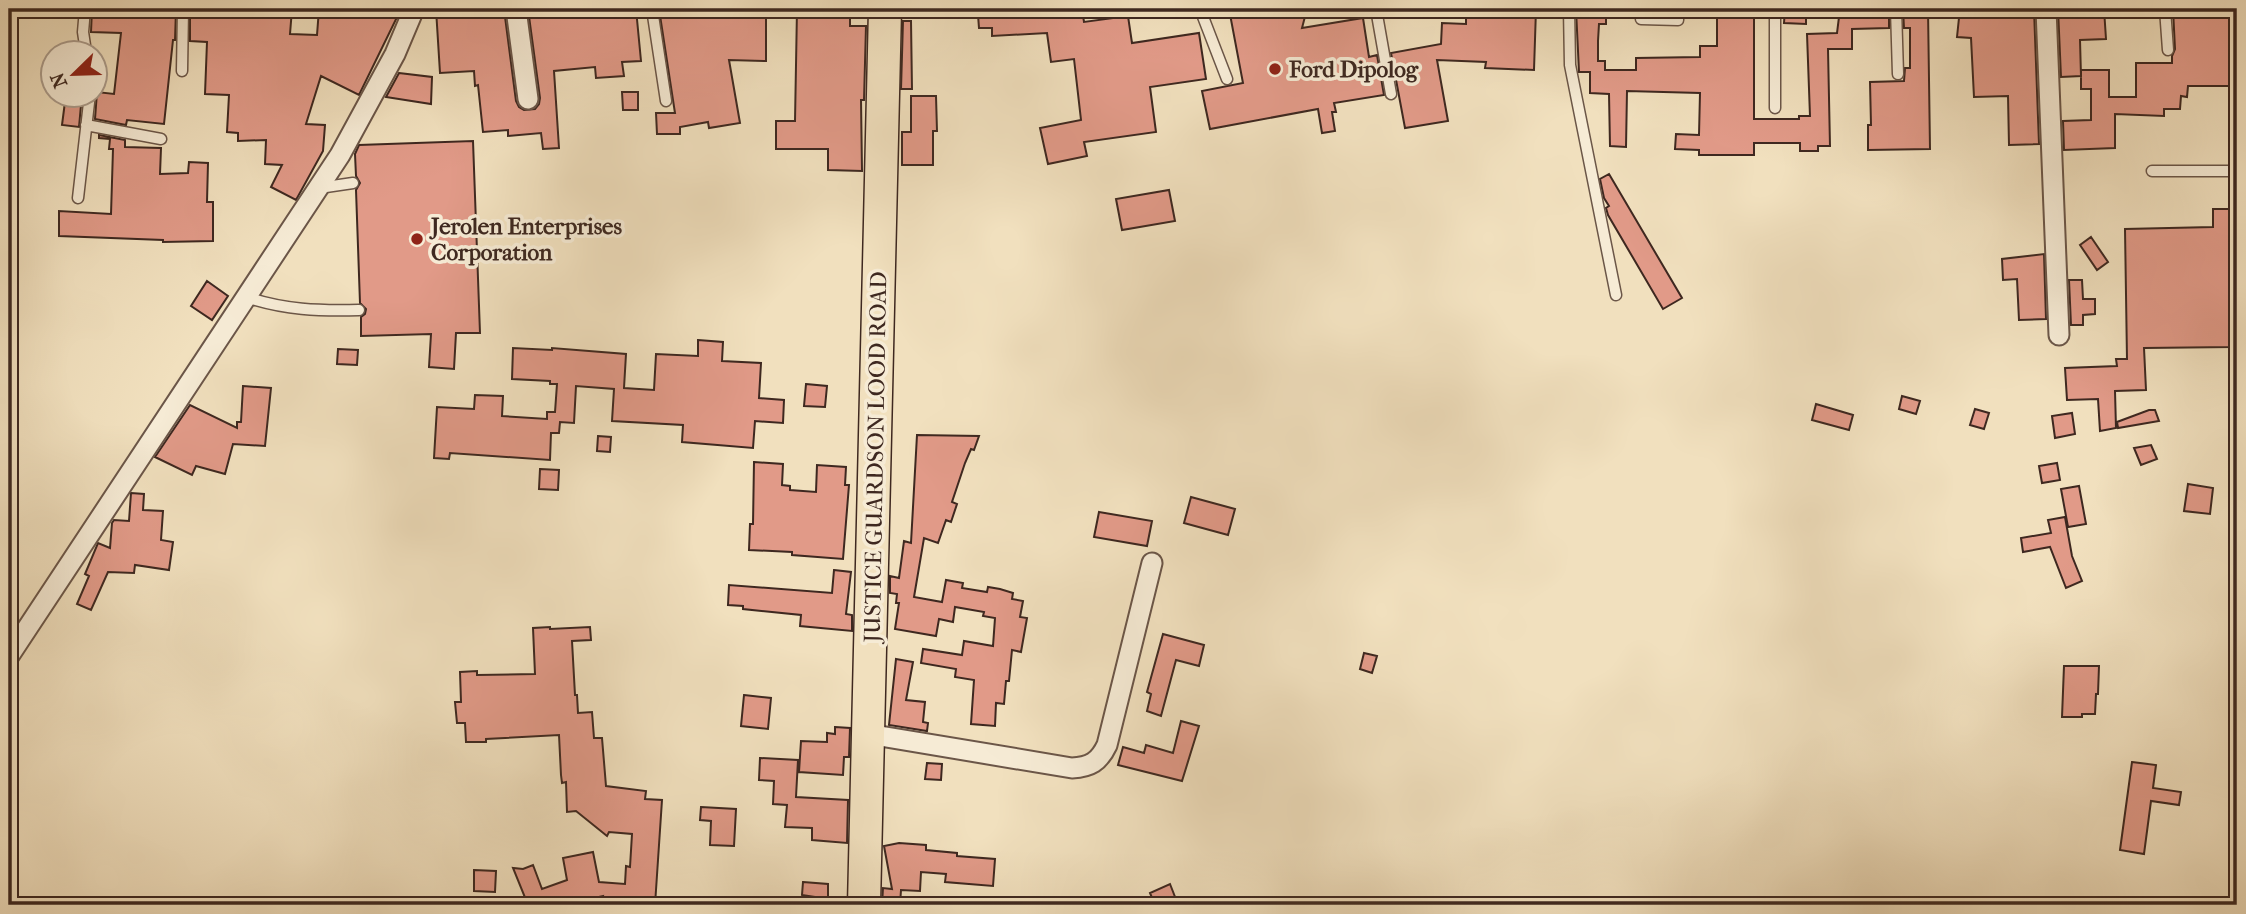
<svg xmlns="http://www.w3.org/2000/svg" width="2246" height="914" viewBox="0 0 2246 914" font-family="'IM FELL French Canon',serif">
  <rect width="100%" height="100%" fill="#f1e0be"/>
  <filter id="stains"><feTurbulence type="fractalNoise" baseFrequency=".00286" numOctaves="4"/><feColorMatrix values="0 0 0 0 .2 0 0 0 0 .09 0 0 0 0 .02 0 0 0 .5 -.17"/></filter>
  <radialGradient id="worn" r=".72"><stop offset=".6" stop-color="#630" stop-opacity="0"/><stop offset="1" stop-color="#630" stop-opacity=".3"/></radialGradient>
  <path fill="#e19a88" stroke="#3e2820" stroke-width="2" d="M92,9H176L175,40H173L164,124L127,120L126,125L95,119L97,92L114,94L121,33L91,32Z
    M190,9H292L290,34L317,35L319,9H401L359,95L321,76L306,124L325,125L323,151L296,200L271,187L282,165L265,164L266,140L238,141V133L227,132L229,95L205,94L207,42L190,41Z
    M436,9H504L516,101L519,107L524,110L535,109L539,104L540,98L528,9H636L641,61L622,62L624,76L596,78L595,67L554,71L559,148L543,149L541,133L508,136V130L483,132L478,85L475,86L474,71L440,73Z
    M659,9L766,11V61L729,60L740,123L709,128L708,122L680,127V134H657L656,113H675Z
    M797,9H850V26H866L864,100H861L862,171L828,170V149H776V121H795Z
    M990,9H1082L1084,22L1128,16L1132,43L1199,33L1206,79L1150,87L1156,132L1084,142L1087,156L1048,164L1040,128L1081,120L1074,59L1051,62L1047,33L992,36V28H979L978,15L991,14Z
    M1229,9L1245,12L1246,9H1307L1302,28L1363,18L1369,57L1377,55L1384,95L1334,103L1336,112H1332L1335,131L1322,133L1318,109L1210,129L1202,91L1243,83Z
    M1466,9H1536L1534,70L1485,68L1486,62L1437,60L1448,121L1405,128L1391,53L1441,44L1442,23L1466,24Z
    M1576,9H1606V24H1599L1598,41V61H1605V70H1636V58L1700,57V46H1717V9H1754V119H1799V116H1810L1807,34L1837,33L1840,9H1889V28L1852,29V49H1828L1830,146H1818V151H1800V143H1754V155H1699V150L1675,149L1676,134L1699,135L1700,93L1627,91L1626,147L1610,146L1609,94L1590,93V72H1579Z
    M1785,9H1806V24L1784,23Z
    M1903,9H1928L1930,149L1868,150V125H1871L1870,82L1904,81L1905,68H1910V28H1904Z
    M1980,9L2034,10L2039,144L2009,145L2008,96L1974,97L1971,38L1957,37L1959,18H1980Z
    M2058,9H2104L2106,39L2080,40L2081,76L2061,77Z
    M2173,9H2237V86H2188L2187,97L2181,96L2180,109H2164V116L2115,114V148L2064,150L2063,121L2091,120V89H2081V70H2109V97H2136V63H2172V56L2175,49Z
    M903,21H911L912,89H901Z
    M399,73L432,77L431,104L386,97Z
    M622,92H638V110H623Z
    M66,94H82L79,127L62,125Z
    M911,96H936L937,131H933V165H902V132H911Z
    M99,135L125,140V147L161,148L160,174L188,173L189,162L208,163L207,202H213V241L163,242V240L59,236V211L111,214L113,149H109L110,139L99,138Z
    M473,141L480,333H456L454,369L429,367L431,334L361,336V317L365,314L366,309L360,303L356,190L360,183L356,176L355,154L359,145Z
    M1609,174L1682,298L1663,309L1608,215L1606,208L1609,206L1604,198L1600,179Z
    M1169,190L1175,221L1122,230L1116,199Z
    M2213,209H2230L2232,347L2144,348L2146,390L2115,391L2116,428L2100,431L2098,399L2067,400L2065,368L2117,366L2116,359H2127L2125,229L2213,227Z
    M2091,237L2108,262L2097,270L2080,245Z
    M2044,254L2046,319L2019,320L2017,279L2003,280L2002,259Z
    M2069,280H2082L2083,299H2095V314L2083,315V325H2071Z
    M207,281L228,296L212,320L191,306Z
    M698,340L723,342L722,361L761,363L759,398L784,400L783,423L755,421L753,448L682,442L683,425L612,421L614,389L576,386L574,423L560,422L559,433H551L550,460L450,453L449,459L434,458L437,407L474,409L475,395L503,396L502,416L547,419V412H555L557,384H550V381L512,379L513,348L552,350V348L626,354L624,388L654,390L656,354L698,356Z
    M338,349L358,350L357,365L337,364Z
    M806,384L827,386L825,407L804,406Z
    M243,386L271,388L265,446L233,444L225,474L196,466L192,475L155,457L190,405L237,428V422H241Z
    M1902,396L1920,401L1916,414L1899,409Z
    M1816,404L1853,415L1849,430L1812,420Z
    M1975,409L1989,413L1984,429L1970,425Z
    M2149,410H2155L2159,421L2118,428L2117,422Z
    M2072,413L2075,434L2055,438L2052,416Z
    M917,435L979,436L974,450L971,449L965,463L952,502L957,504L951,522L946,520L938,543L924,538L914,597L942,602L946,580L963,583L962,588L987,592L988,587L1000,589L1013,593L1012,599L1023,601L1020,617L1027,618L1021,652L1012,650L1009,681H1006L1004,704L996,703L995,726L971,724L974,680L955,677L956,669L921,663L923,649L962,655L964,641L993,646L995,618L983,616L984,612L955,607L953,622L939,619L936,636L895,629L899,603H896L897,594L890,593V576L899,578L904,541L911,543Z
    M598,436L611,437L610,452L597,451Z
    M2151,445L2157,459L2141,465L2134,448Z
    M754,462L783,464L782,485L790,486V490L816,492L817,465L846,467L845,485H849L843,559L792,555V552L749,550L750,524H753Z
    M2057,463L2060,480L2042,483L2039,466Z
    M540,469L559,470L558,490L539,489Z
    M2188,484L2213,488L2210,514L2184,511Z
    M2079,486L2086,524L2068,527L2061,489Z
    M131,493L144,494L143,510L163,511L161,540L173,542L169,570L135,565L134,573L108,572L91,610L77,604L89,576L85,574L98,543L110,548L112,523L114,520L129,521Z
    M1191,497L1235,509L1228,535L1184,523Z
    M1099,512L1152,521L1147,546L1094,537Z
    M2065,517L2072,556L2082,581L2066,588L2050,547L2023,552L2021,538L2051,533L2048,520Z
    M834,570L851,572L846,614L852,615V631L800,626L801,615L743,609V606L728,605L729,585L832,593Z
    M550,627V629L590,627L591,640L572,641L575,695H577L578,713L592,712L594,738H602L606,786L646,791L645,799L662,800L655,905L602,902L603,896L562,905H528L513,868L523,869L533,865L542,889L567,880L563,858L593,852L599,882L625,884L626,866L630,867L632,834L609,832L607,836L576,811L567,812L566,782L562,783L561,775L559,735L486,739V742H466L465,723H457L455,702H461L460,672L477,671V675L535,674L533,628Z
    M1163,634L1204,645L1199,666L1176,660L1161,716L1147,711L1151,694L1147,692Z
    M1364,653L1377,656L1372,673L1360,669Z
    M896,659L913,662L906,700L925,702L923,722L928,723L927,731L889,725Z
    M2064,666H2099L2098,694H2096L2095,714H2082V717H2062Z
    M744,695L771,698L768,729L741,726Z
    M1181,721L1199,726L1182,781L1118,765L1123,747L1144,753L1146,745L1173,753Z
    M835,727L850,728L849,757H844L843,775L799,772L801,741L827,742V733L835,734Z
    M760,758L798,760L796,797L848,800L847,843L812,840V828L785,827L787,805L773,804L774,781L759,780Z
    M2132,762L2156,765L2153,788L2181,792L2179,805L2151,801L2144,854L2120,850Z
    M927,763L942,764L941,780L925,779Z
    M701,807L736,809L734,846L710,845L711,821L700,820Z
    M899,843L926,845V850L957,853V856L995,859L993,886L945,882L946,874L921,872L920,891L901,890L900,905H882L883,888L892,889L884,846Z
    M474,870L496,871L495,892L474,891Z
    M803,882L828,884V899L802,895Z
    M1170,884L1177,902L1170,905H1155L1150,893Z"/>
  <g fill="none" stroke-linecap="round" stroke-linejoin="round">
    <g stroke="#6b5648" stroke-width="13">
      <path id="lane" d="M85,9L83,32L86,52
        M652,9L666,101
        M1200,9L1227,79
        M1376,9L1391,94
        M1569,9L1570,65L1616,295
        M1641,9V19L1678,20V9
        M1896,9L1898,74
        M2165,9L2168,50
        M182,71L183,9
        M1775,108V9
        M86,125L161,139
        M2152,171H2237
        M319,188L353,183
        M78,198L90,94
        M246,297C284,310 319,311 359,310"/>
    </g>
    <g stroke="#6b5648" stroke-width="23">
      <path id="street" d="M516,9L528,99
        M2046,9L2059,335
        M9,656L340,155L395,54L414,9
        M868,734L1072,768C1090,767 1099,762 1107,745L1152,563"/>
    </g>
    <g stroke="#3e2820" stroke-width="35">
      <path id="primary" d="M864,905L885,9"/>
    </g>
    <use href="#lane" stroke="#f6ebd5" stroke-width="10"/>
    <use href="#street" stroke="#f6ebd5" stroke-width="19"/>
    <use href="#primary" stroke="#f1e0be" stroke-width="32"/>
  </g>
  <g fill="#8f2418" stroke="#f6ebd5" stroke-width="2.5">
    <circle cx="1275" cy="69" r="7"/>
    <circle cx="417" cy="239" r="7"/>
  </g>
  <g text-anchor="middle" stroke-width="7" stroke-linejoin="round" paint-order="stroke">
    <g font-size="23" font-weight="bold" fill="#3e2820" stroke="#f6ebd5" text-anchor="start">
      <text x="1289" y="77">Ford Dipolog</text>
      <text x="431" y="234">Jerolen Enterprises<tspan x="431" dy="26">Corporation</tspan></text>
    </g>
    <g font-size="23" fill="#3e2820" stroke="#f6ebd5">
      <text transform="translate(875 457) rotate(-89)" y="8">JUSTICE GUARDSON LOOD ROAD</text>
    </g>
  </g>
  <rect width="2246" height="914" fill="none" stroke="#f1e0be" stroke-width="35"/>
  <rect x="10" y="10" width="2225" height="893" fill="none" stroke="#3e2820" stroke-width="3.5"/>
  <rect x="18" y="18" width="2211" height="879" fill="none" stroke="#3e2820" stroke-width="2"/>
  <g transform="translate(74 74) rotate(247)"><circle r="33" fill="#f6ebd5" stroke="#ac9d8d" stroke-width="2"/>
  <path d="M0-5L12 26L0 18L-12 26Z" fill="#8f2418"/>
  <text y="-10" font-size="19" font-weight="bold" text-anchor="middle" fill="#3e2820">N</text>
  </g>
  <rect width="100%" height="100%" filter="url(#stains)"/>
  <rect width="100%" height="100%" fill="url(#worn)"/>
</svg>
